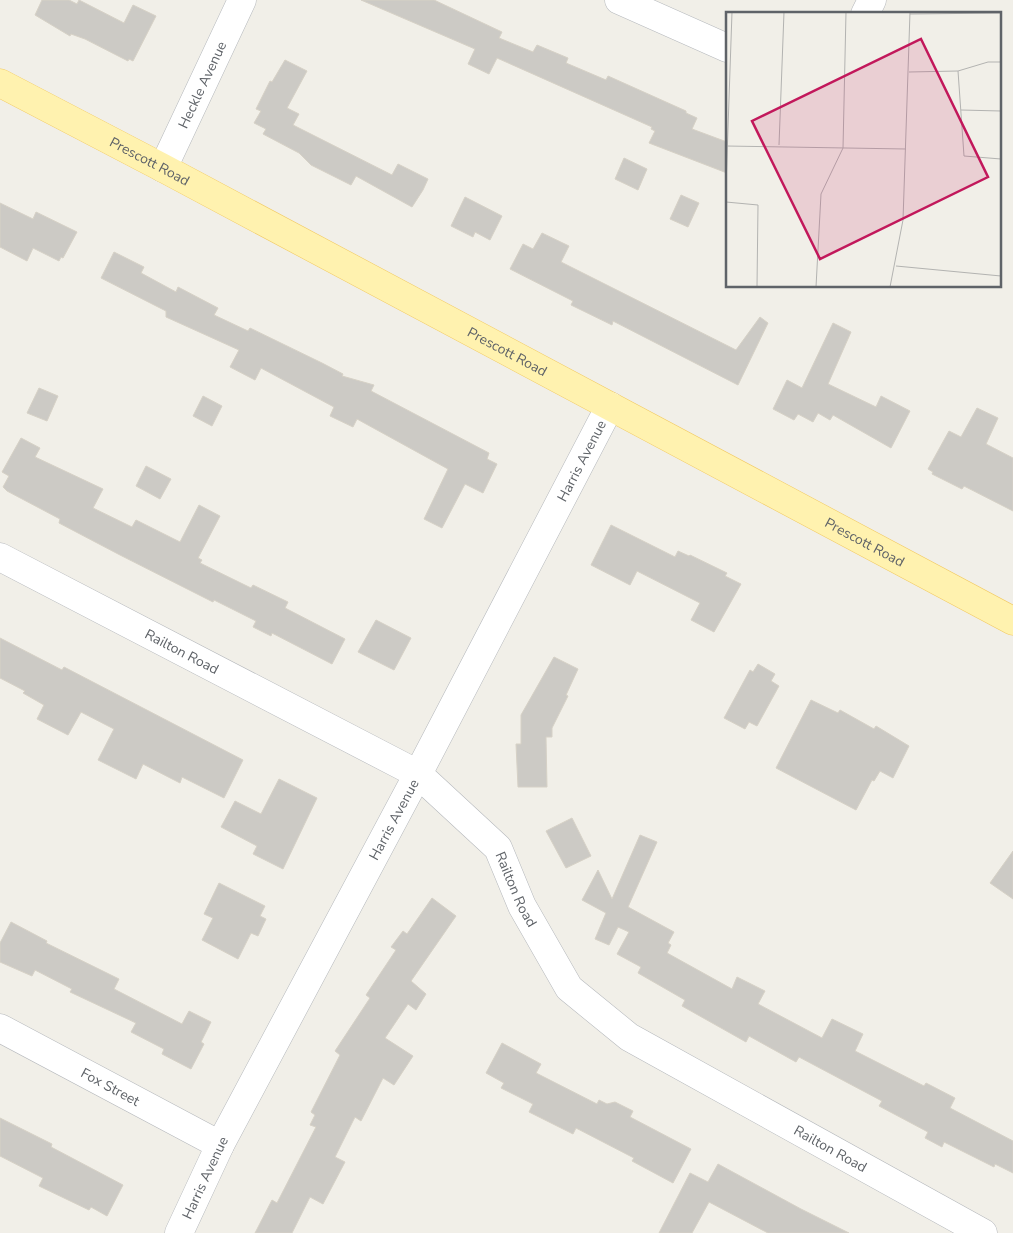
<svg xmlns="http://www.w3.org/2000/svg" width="1013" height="1233" viewBox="0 0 1013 1233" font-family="'Nunito Sans',sans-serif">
  <rect width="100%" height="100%" fill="#f1efe8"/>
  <path fill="#cccac5" stroke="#d6d1c6" d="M42,0H69L77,4L79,0L124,23L133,5L156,16L133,61L129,59L128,61L85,39L71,34L70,36L35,15Z
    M361,0H434L502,32L499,38L533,52L537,45L568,58L566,63L606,80L608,76L686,111V113L697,118L692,129L727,142V173L649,143L655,131L651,129L652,127L497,58L489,74L468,64L475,49Z
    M285,60L307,71L287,108L299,114L293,125L392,175L398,164L428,179L423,190L412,207L356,176L351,185L311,165L299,153L263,134L266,129L254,123L261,111L256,109L270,81L272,82Z
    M624,158L647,169L638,190L615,179Z
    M681,195L699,203L688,227L670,219Z
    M465,197L502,216L490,240L475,232L473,237L451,226Z
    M0,203L33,219L36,212L77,232L63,258L61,257L59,261L33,248L27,261L0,247Z
    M542,233L569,246L561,262L736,350L760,317L768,323L738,385L613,321L612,325L571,305L573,301L510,269L523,244L533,249Z
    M114,252L144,267L141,273L176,292L178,287L218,308L214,315L248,331L250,328L322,363L343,374L342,376L374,385L371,391L489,453L487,459L497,464L483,493L465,484L442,528L424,519L448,469L357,419L353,427L330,416L334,407L261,368L255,380L230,367L239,350L166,317V311L101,278Z
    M833,323L851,332L828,384L876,407L881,396L910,411L891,448L833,415L830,420L818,413L813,422L798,414L794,420L773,409L787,380L802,388Z
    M39,388L58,396L47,421L27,413Z
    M203,396L222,406L212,426L193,416Z
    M977,408L998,418L986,444L1013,458V511L964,486L962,489L932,474L933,472L928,469L949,431L961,437Z
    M21,438L40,448L35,457L103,489L93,508L132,527L136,520L180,542L199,505L220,516L198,558L202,560L200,563L251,588L253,585L288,602L285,608L345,639L332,664L272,633L271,636L253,627L256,621L214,600L213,602L120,555L59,523L60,519L7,491L3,487L9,476L2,472Z
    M146,466L171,479L160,499L136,486Z
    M611,525L675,557L678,551L689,556L690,555L727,573L725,576L741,584L714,632L691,620L700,603L637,571L630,585L591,565Z
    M376,620L411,638L394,670L358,652Z
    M0,638L62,670L64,667L243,760L224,798L182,777L180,783L143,764L136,779L98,760L114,729L81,712L68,735L37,719L44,705L23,693L25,691L0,678Z
    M554,657L578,669L566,695L568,696L552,728V737H546L547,787H518L516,744H521V715Z
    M758,664L775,674L771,681L779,686L757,726L749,722L745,729L724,718L750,670L753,672Z
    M811,700L838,713L840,710L874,729L876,726L909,746L893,778L880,771L874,781L872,780L856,810L776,768Z
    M279,779L317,798L283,869L253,854L257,846L221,827L235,801L261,814Z
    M572,818L591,856L566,868L546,831Z
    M640,835L657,842L628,907L674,932L668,943L671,945L667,953L732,989L737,977L765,991L758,1004L822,1038L832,1019L863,1034L855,1051L924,1086L926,1083L955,1098L950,1108L1013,1141V1173L995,1164L994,1167L944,1142L942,1147L925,1138L928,1132L879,1106L882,1101L799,1057L796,1062L749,1036L746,1042L682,1006L685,1000L638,973L641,967L617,954L629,932L618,927L609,945L595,939L606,913L582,900L598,870L612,899Z
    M1013,851V899L990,883Z
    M219,883L265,906L260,916L266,919L258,936L251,933L238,959L202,940L213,918L204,914Z
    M432,898L456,916L411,981L426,994L416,1010L408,1004L385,1038L413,1056L394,1085L383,1078L361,1121L355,1117L335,1157L345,1162L323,1204L310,1197L292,1233H255L272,1200L277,1203L316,1127L310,1125L315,1115L311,1112L340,1055L335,1051L370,998L366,995L396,950L391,947L403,931L407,934Z
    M11,922L47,941L46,943L119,979L114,989L182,1024L189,1011L211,1022L201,1042L204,1044L191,1069L162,1054L164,1049L131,1032L136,1023L70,992L72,989L35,970L32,976L0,962V943Z
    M502,1043L541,1064L536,1073L597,1104L599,1100L607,1104L615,1102L633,1111L630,1117L691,1149L673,1183L632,1161L634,1158L576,1128L573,1134L529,1112L533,1104L501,1088L504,1083L486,1073Z
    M0,1118L52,1144L51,1147L123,1185L107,1216L91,1207L89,1210L39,1186L43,1178L0,1156Z
    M718,1164L801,1209L849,1233H768L709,1202L692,1233H659L690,1173L708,1182Z"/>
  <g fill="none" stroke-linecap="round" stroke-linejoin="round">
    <g stroke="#b5b8bc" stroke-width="29">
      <g id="minor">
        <path d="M619,0L727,48"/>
        <path d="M865,14L872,0"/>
        <path id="s1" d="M163,168L242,0"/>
        <path id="s2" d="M0,557L418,774L498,848L522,906L569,988L629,1037L983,1233"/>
        <path id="s3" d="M0,1028L220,1145"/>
        <path id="s4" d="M179,1233L220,1145L418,774L610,406"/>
      </g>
    </g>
    <g stroke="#f2c960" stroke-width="29">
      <g id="major">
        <path id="s5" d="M0,83L163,168L1013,621"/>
      </g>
    </g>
    <use href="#minor" stroke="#fff" stroke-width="28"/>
    <use href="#major" stroke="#fff2af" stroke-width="28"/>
  </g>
  <g text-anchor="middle" stroke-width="5" stroke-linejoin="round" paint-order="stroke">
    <g font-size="14" fill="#5f6368" stroke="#fff">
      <text dy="5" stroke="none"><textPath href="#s1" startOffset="92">Heckle Avenue</textPath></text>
      <text dy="5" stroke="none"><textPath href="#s5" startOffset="169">Prescott Road</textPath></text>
      <text dy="5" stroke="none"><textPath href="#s5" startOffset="574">Prescott Road</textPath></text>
      <text dy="5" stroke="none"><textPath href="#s4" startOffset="871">Harris Avenue</textPath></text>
      <text dy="5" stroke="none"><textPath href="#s5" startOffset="979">Prescott Road</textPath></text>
      <text dy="5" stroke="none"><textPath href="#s2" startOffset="205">Railton Road</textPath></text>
      <text dy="5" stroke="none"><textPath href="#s4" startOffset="466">Harris Avenue</textPath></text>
      <text dy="5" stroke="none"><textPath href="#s2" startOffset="625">Railton Road</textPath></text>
      <text dy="5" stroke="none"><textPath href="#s3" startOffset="125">Fox Street</textPath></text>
      <text dy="5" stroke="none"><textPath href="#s2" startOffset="1045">Railton Road</textPath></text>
      <text dy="5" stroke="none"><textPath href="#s4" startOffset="61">Harris Avenue</textPath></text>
    </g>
  </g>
  <g transform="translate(726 12)">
    <rect width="275" height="275" fill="#f1efe8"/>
    <path fill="none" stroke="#b3b3b1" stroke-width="1" d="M184,2L275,1M232,59L238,144L275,147M183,60L232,59L262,50H275M235,98L275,99M53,133L58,0M0,134L180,137M0,174L6,0M0,190L32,193L31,275M170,254L275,264M90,275L95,182L117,136L120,0M164,275L177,208L184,0"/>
    <path fill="#c2185b" fill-opacity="0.15" stroke="#c2185b" stroke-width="2.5" d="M195,27L262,165L94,247L26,109Z"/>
    <rect width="275" height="275" fill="none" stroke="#5f6368" stroke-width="2.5"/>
  </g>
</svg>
